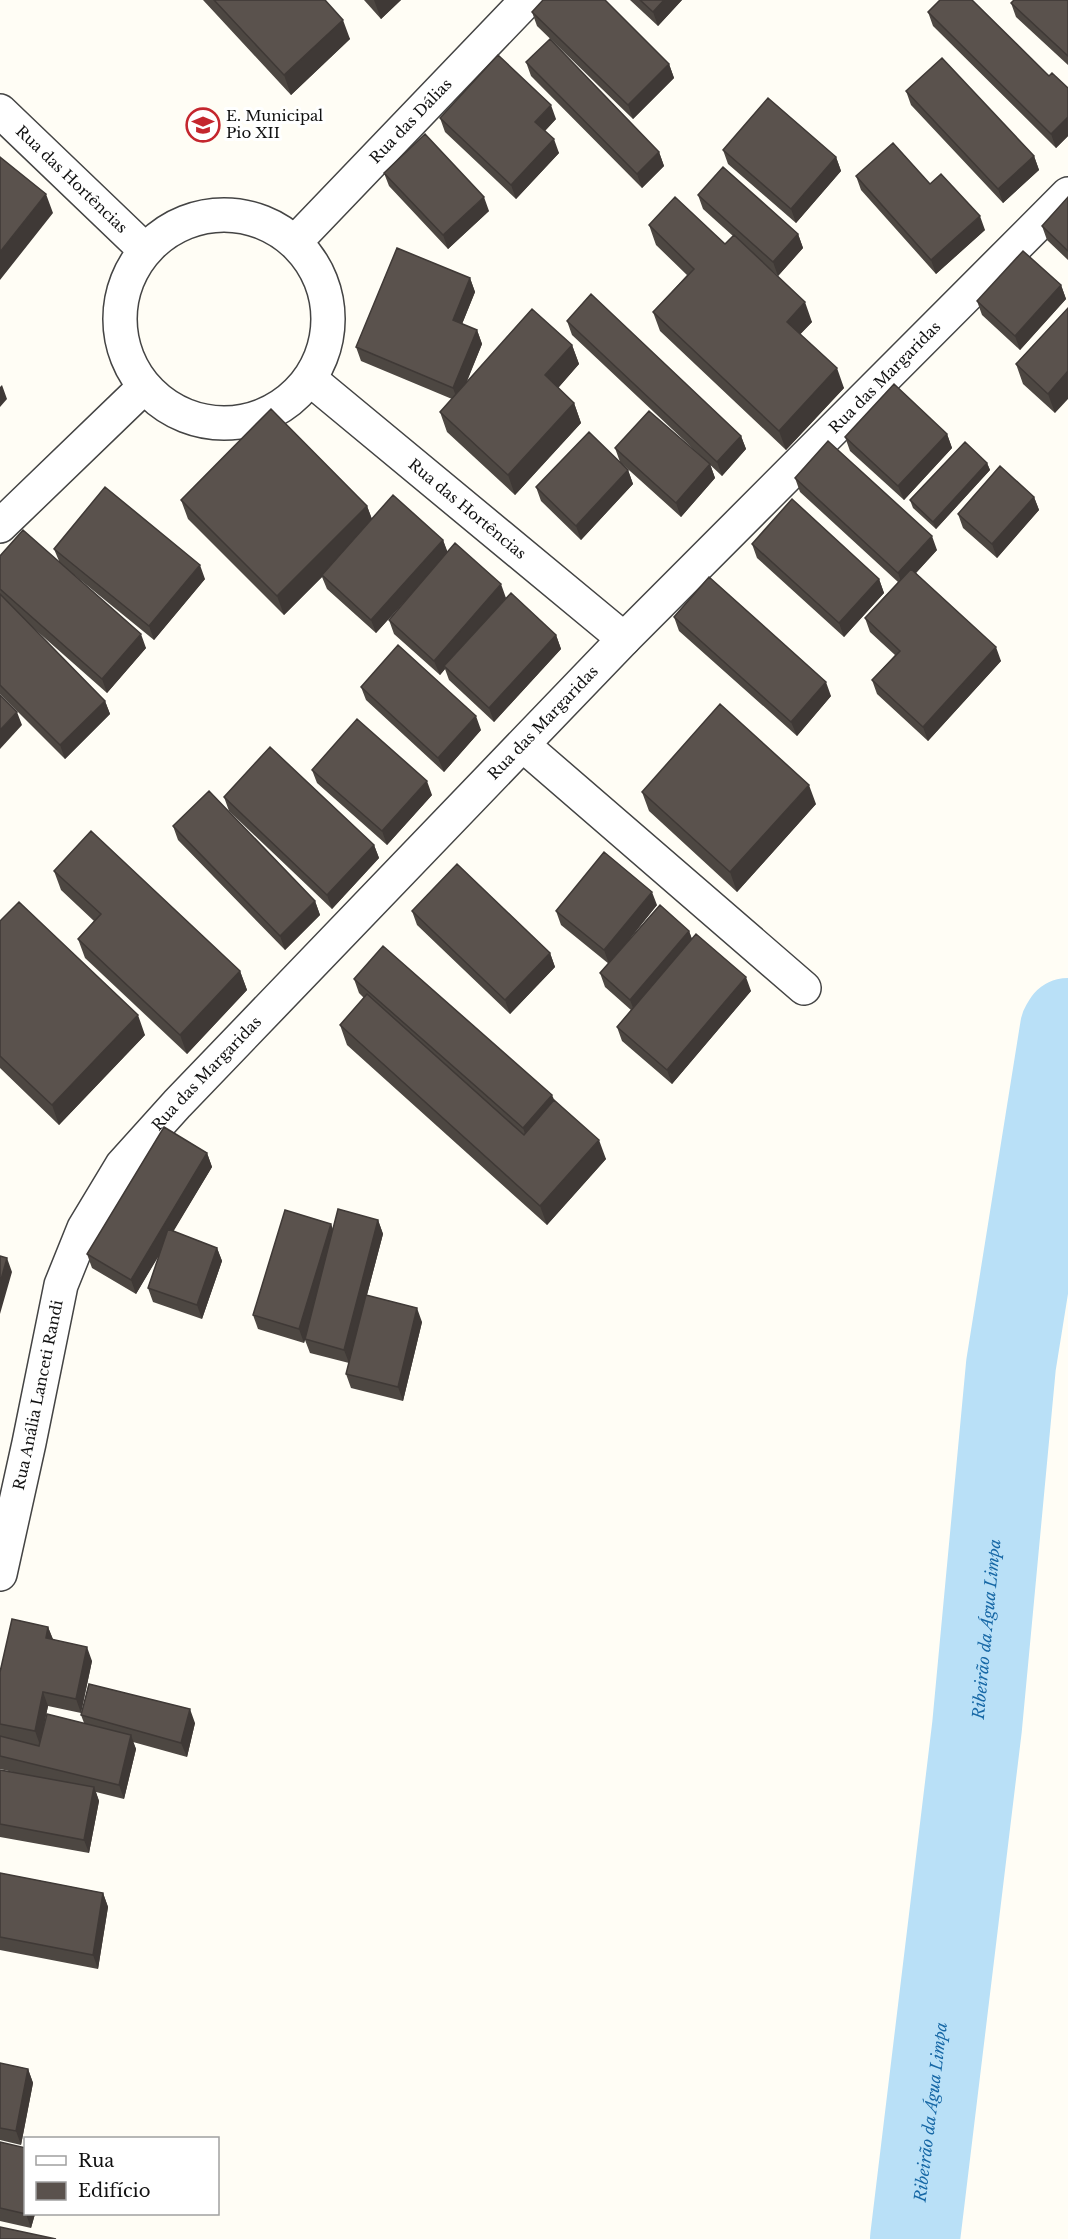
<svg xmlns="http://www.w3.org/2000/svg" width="1068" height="2239" viewBox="0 0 1068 2239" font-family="'Libre Baskerville',serif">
  <rect width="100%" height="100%" fill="#fffdf5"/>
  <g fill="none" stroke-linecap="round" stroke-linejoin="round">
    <path stroke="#b9e0f7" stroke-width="90" id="s1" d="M915,2239L977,1727L1011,1365L1065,1028L1068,1023"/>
    <g stroke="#444" stroke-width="36">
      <g id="minor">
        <path id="s2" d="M0,111L144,249"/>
        <circle cx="224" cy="319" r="104"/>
        <path id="s3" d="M296,241L527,0"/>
        <path id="s4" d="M310,379L624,639"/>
        <path d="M0,526L142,389"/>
        <path d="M523,745L804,988"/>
        <path id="s5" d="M0,1574L29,1443L61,1285L84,1228L122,1165L177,1104L624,639L1068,194"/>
      </g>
    </g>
    <use href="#minor" stroke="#fff" stroke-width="33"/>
  </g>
  <path fill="#4d4742" d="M203,0H325L350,39L291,95Z
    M364,0H401L381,19Z
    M630,0H682L658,26Z
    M1068,0V65L1016,17L1011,3Z
    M532,12L669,64L674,78L633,119L537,26Z
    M928,12L1049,76L1068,88V136L1056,148L933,26Z
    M526,62L659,152L664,166L642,188L531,76Z
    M906,91L1034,156L1039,170L1003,203L911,105Z
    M440,118L556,119L545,131L559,153L516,199L445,132Z
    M723,150L836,157L841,171L796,223L728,164Z
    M384,173L489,211L448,249L389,186Z
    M856,176L985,230L936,274L861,190Z
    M698,195L798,234L803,248L778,276L760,260L812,322L800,334L844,388L786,450L660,331L653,312L687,275L656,245L649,225L725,244L733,236L703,209Z
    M1068,197V260L1047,240L1042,226Z
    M470,278L475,292L462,324L477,330L482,344L466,384L572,345L579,364L558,388L574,403L581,423L515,495L447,432L440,412L452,399L361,361L356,347Z
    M1061,285L1066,299L1020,350L982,315L977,301Z
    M1068,308L1055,413L1023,384L1016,364Z
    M567,321L741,436L746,449L722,476L572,335Z
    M947,434L952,448L904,500L850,451L845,437Z
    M615,448L710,464L715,478L681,517L620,462Z
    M987,463L990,470L936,529L913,508L910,500Z
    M628,470L633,484L581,540L541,501L536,487Z
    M795,478L937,550L916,573L1001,661L928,741L877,694L872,680L895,655L870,632L865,618L898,582L800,492Z
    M1034,497L1039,510L997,558L963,528L958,514Z
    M181,500L367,506L372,519L443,540L447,552L506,598L495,611L556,635L561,649L494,722L449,680L445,669L440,675L394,634L389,620L405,601L376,633L327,589L322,577L284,615L188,519Z
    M752,544L879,579L884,593L844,637L757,558Z
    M54,549L205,579L154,640L73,574L146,648L107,693L30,625L105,701L110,714L65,759L0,694V556L59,561Z
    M674,617L831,696L797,736L679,631Z
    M361,687L481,730L444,772L366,700Z
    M312,770L432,795L387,845L317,783Z
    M642,792L816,804L737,892L649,811Z
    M224,797L374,845L379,858L332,909L229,811Z
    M173,826L315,901L320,915L285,950L178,840Z
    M54,871L240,971L247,990L187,1054L85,958L78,939L94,921L61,890Z
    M657,905L625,945L689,931L692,939L751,991L672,1084L622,1041L617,1027L631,1010L605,987L600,973L609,964L561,925L556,911Z
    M412,911L550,953L555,967L510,1014L417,925Z
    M0,921L145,1035L59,1125L0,1068Z
    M354,979L555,1101L606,1159L547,1225L347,1045L340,1025L364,998L359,993Z
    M207,1153L212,1167L173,1231L217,1248L222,1261L202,1319L153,1302L148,1288L160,1253L136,1294L92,1268L87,1254Z
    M378,1220L383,1234L367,1295L422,1322L403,1401L351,1388L346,1374L349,1363L310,1353L305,1340L304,1343L258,1329L253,1315L331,1224L333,1230Z
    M48,1627L53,1639L92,1661L81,1713L48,1706L42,1734L84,1723L81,1715L195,1723L187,1757L133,1742L136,1749L124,1799L96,1792L99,1801L89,1853L0,1837V1770L13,1772L0,1769V1672Z
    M0,1873L103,1893L108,1907L98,1969L0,1950Z
    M0,2063L28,2069L33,2083L21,2145L0,2140Z
    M0,2142L35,2214L31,2228L0,2221Z"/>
  <path fill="#3f3936" d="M374,0H401L381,19Z
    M664,0H682L658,26L653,12Z
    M343,20L350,39L291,95L284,75Z
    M669,64L674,78L633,119L628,105Z
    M551,105L556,119L540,136L535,122Z
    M1068,117V136L1056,148L1051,134Z
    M554,139L559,153L516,199L511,185Z
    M659,152L664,166L642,188L637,174Z
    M1034,156L1039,170L1003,203L998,189Z
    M836,157L841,171L796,223L791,209Z
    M46,194L53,213L0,280V252Z
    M484,197L489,211L448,249L443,235Z
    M980,216L985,230L936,274L931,260Z
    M798,234L803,248L778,276L773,262Z
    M470,278L475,292L458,334L453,320Z
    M1061,285L1066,299L1020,350L1015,336Z
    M805,302L812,322L794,341L787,322Z
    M477,330L482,344L458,402L453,388Z
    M572,345L579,364L552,395L545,375Z
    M837,368L844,388L786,450L779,431Z
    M1068,371V399L1055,413L1048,394Z
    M2,385L7,399L0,407V387Z
    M574,403L581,423L515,495L508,475Z
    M947,434L952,448L904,500L898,486Z
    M741,436L746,449L722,476L717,462Z
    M987,463L990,470L936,529L933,522Z
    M710,464L715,478L681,517L676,503Z
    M628,470L633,484L581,540L576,526Z
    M1034,497L1039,510L997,558L992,544Z
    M367,506L374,525L322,575V577L284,615L277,596Z
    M932,536L937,550L903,587L898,573Z
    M443,540L448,553L376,633L371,620Z
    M200,565L205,579L154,640L149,626Z
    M879,579L884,593L844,637L839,623Z
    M501,584L506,598L446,668L444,666L445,669L440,675L434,661Z
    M141,634L146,648L107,693L102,679Z
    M556,635L561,649L494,722L489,708Z
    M996,647L1001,661L928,741L923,727Z
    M826,682L831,696L797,736L791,722Z
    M105,701L110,714L65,759L60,745Z
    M17,712L22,725L0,749V730Z
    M476,716L481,730L444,772L438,758Z
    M427,781L432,795L387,845L382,831Z
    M809,785L816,804L737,892L730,872Z
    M374,845L379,858L332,909L327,895Z
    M652,892L657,905L609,964L604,950Z
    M315,901L320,915L285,950L280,936Z
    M689,931L694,945L635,1013L630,1000Z
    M550,953L555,967L510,1014L505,1000Z
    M240,971L247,990L187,1054L180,1035Z
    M746,977L751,991L672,1084L667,1070Z
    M138,1015L145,1035L59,1125L52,1105Z
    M552,1095L558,1108L528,1142L523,1128Z
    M599,1140L606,1159L547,1225L540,1206Z
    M207,1153L212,1167L136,1294L131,1280Z
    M378,1220L383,1234L349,1363L344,1350Z
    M331,1224L336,1238L304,1343L299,1329Z
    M217,1248L222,1261L202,1319L197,1305Z
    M7,1258L12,1272L0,1314V1283Z
    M417,1308L422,1322L403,1401L398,1387Z
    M48,1627L53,1640L46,1638Z
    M87,1647L92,1661L81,1713L76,1699Z
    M43,1692L48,1706L40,1745L35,1731Z
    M190,1709L195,1723L187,1757L181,1743Z
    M131,1735L136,1749L124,1799L119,1785Z
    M94,1787L99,1801L89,1853L84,1840Z
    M103,1893L108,1907L98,1969L93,1955Z
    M28,2069L33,2083L21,2145L16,2131Z
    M26,2214H35L31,2228Z"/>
  <path fill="#5a524d" stroke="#3f3936" stroke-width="1.5" d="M214,0H325L343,20L284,75Z
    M543,0H605L669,64L628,105L532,12Z
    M640,0H664L653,12Z
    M940,0H972L1049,76L1052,73L1068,88V117L1051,134L928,12Z
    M1014,0H1068V56L1011,3Z
    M550,39L659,152L637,174L526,62Z
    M498,55L551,105L535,122L554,139L511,185L440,118Z
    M942,58L1034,156L998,189L906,91Z
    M768,98L836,157L791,209L723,150Z
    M425,134L484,197L443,235L384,173Z
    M893,143L930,184L941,174L980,216L931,260L856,176Z
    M0,157L46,194L0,252Z
    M723,167L798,234L773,262L698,195Z
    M675,197L725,244L734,235L805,302L787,322L837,368L779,431L653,312L694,269L649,225Z
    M1068,197V251L1042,226Z
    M397,248L470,278L453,320L477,330L453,388L356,347Z
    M1023,251L1061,285L1015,336L977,301Z
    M591,294L741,436L717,462L567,321Z
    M1068,308V371L1048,394L1016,364Z
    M532,309L572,345L545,375L574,403L508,475L440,412Z
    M894,384L947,434L898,486L845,437Z
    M271,409L367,506L277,596L181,500Z
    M649,411L710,464L676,503L615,448Z
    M589,432L628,470L576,526L536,487Z
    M828,441L932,536L898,573L795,478Z
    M965,442L987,463L933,522L910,500Z
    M1000,466L1034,497L992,544L958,514Z
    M105,487L200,565L149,626L54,549Z
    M393,495L443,540L371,620L322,575Z
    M792,499L879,579L839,623L752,544Z
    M23,530L141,634L102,679L0,589V556Z
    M455,543L501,584L434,661L389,620Z
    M911,569L996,647L923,727L872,680L900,651L865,618Z
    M709,577L826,682L791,722L674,617Z
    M511,593L556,635L489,708L444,666Z
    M0,594L105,701L60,745L0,685Z
    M398,645L476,716L438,758L361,687Z
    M0,695L17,712L0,730Z
    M720,704L809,785L730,872L642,792Z
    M357,719L427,781L382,831L312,770Z
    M270,747L374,845L327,895L224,797Z
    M209,791L315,901L280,936L173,826Z
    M91,831L240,971L180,1035L78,939L101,914L54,871Z
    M604,852L652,892L604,950L556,911Z
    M457,864L550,953L505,1000L412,911Z
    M19,902L138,1015L52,1105L0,1056V921Z
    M660,905L689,931L630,1000L600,973Z
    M696,934L746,977L667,1070L617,1027Z
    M383,946L552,1095L523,1128L354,979Z
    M367,994L524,1135L554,1100L599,1140L540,1206L340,1025Z
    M164,1127L207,1153L131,1280L87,1254Z
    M338,1209L378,1220L344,1350L305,1339Z
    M285,1210L331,1224L299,1329L253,1315Z
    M168,1229L217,1248L197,1305L148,1288Z
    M0,1256L7,1258L0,1283Z
    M366,1295L417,1308L398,1387L346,1374Z
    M12,1619L48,1627L46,1638L87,1647L76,1699L43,1692L35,1731L0,1724V1672Z
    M89,1684L190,1709L181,1743L81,1715Z
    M47,1714L131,1735L119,1785L0,1756V1736L39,1746Z
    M0,1770L94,1787L84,1840L0,1824Z
    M0,1873L103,1893L93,1955L0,1937Z
    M0,2063L28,2069L16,2131L0,2128Z
    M0,2142L26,2148V2214L0,2208Z
    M0,2227L56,2239H0Z"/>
  <defs>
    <g id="school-ring" transform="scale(1.725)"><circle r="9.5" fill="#fff" stroke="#c4262e" stroke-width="1.5"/><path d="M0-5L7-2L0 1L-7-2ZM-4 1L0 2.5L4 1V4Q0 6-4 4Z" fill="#c4262e"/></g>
  </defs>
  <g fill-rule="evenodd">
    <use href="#school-ring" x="203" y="125"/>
  </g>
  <g text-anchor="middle" stroke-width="6" stroke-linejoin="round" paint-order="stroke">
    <g font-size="15" fill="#111" stroke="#fff" text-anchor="start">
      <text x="226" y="121">E. Municipal<tspan x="226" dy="17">Pio XII</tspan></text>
    </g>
    <g font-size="15" fill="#111" stroke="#fff">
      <text dy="5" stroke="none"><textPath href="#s3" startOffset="166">Rua das Dálias</textPath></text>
      <text dy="5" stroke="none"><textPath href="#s2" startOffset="99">Rua das Hortências</textPath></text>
      <text dy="5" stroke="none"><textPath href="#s5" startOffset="1527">Rua das Margaridas</textPath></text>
      <text dy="5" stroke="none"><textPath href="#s4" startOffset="204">Rua das Hortências</textPath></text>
      <text dy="5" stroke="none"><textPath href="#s5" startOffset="1041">Rua das Margaridas</textPath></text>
      <text dy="5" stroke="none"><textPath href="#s5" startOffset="555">Rua das Margaridas</textPath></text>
      <text dy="5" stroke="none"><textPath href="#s5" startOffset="183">Rua Anália Lanceti Randi</textPath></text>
    </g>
    <g font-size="16" font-style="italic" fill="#1768a6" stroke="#fff">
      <text dy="6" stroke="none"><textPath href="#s1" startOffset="614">Ribeirão da Água Limpa</textPath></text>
      <text dy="6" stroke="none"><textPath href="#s1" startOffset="128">Ribeirão da Água Limpa</textPath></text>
    </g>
  </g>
  <rect x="24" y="2137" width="195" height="78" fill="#ffffff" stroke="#a0a0a0" stroke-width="1.5"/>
  <rect x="36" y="2156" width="30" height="9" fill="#ffffff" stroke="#a0a0a0" stroke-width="1.5"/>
  <text x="78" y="2167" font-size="18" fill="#111111">Rua</text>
  <rect x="36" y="2182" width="30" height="18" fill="#5a524d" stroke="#a0a0a0" stroke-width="1.5"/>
  <text x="78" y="2197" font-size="18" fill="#111111">Edifício</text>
</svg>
